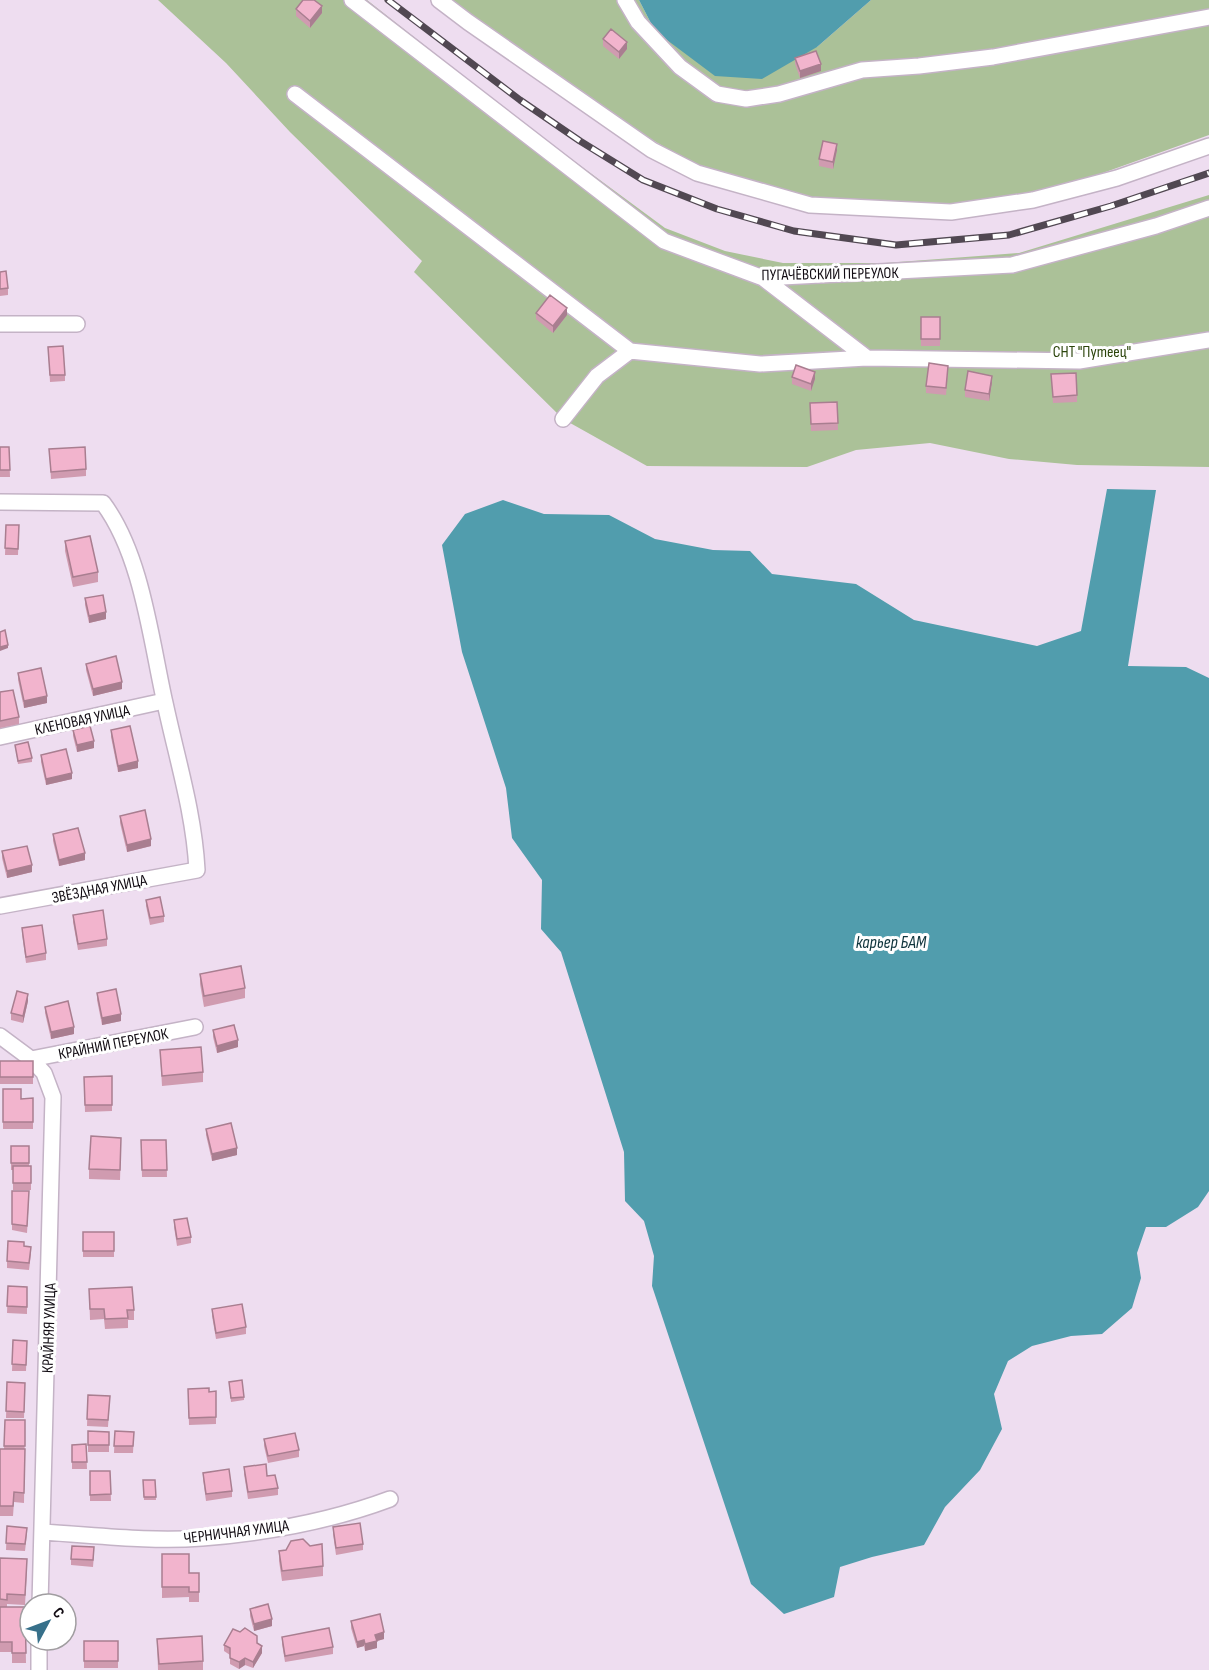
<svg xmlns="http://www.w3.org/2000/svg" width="1209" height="1670" viewBox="0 0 1209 1670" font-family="'Sofia Sans Condensed',sans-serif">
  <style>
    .green { fill: #abc198 }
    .water { fill: #519dad }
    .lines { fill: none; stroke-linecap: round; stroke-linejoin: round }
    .minor-casing { stroke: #c4b3c6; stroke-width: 18 }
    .minor { stroke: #fff; stroke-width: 15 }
    .rail-casing { stroke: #514852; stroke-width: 7 }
    .rail { stroke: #fff; stroke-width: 4.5; stroke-dasharray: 14; stroke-linecap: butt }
    .wall { fill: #d09bb0 }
    .shaded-wall { fill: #a97e90 }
    .building { fill: #f2b4cd; stroke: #a97e90; stroke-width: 1.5 }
    .labels { text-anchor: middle; stroke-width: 6; stroke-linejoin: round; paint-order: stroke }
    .street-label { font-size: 16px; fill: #110b12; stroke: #fff }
    .park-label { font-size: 16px; fill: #2c450c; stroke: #fff }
    .water-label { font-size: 18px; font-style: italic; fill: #10353d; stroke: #fff }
  </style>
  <rect width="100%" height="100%" fill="#eeddf0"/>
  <path class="green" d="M158 0H367L528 127 665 228 725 251 783 263H885L1019 253 1209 195V467L1077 465 1009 459 930 443 856 450 807 467 647 466 563 419 414 272 422 261 290 132 226 63Z
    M450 0H639L655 31 817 47 871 0H1209V135L1058 189 944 207 803 197 698 166 626 125Z"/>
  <path class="water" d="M639 0H871L817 47 762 79 715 76 655 31Z
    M1107 489 1156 490 1128 666 1186 667 1209 678V1191L1198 1207 1166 1227H1146L1137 1253 1141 1278 1132 1308 1102 1334 1071 1336 1032 1346 1008 1361 994 1394 1002 1429 980 1470 945 1507 924 1545 872 1557 840 1567 834 1597 784 1614 751 1584 652 1286 654 1256 644 1221 625 1201 624 1152 561 952 541 929 542 880 512 838 506 788 462 652 442 545 465 514 503 500 544 514 609 515 655 539 713 550 750 551 772 574 856 584 914 620 1037 646 1081 631Z"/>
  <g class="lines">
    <g class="minor-casing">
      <path id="minor" d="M352 0 664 241 763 278 1012 265 1156 226 1209 208
        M439 0 468 22 652 150 697 173 810 205 951 212 1033 200 1117 178 1209 146
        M625 0 638 22 680 67 717 94 746 99 779 94 862 70 919 66 993 57 1209 17
        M295 94 630 351 760 364 867 358 1079 361 1209 340
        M763 278 867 358
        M0 324H77
        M563 419 597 376 630 351
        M0 502 103 503C142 555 151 641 165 703 177 759 194 813 197 870L0 906
        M0 737 164 701
        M0 1036 31 1059 44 1073 53 1097 40 1604
        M31 1059 195 1027
        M42 1532C95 1535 149 1542 202 1538 265 1533 331 1521 390 1499
        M39 1670V1640"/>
    </g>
    <use href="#minor" class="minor"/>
    <g class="rail-casing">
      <path id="rail" d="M388 0 520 100 580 141 643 180 717 209 794 231 896 245 1009 235 1111 206 1209 173"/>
    </g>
    <use href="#rail" class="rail"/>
  </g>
  <path class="wall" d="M296 9 322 13 310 28 296 16Z
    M603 39 627 49 619 59 603 46Z
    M795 58 821 71 800 78 795 64Z
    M837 150 833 169 819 166V159Z
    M0 272 8 288V295L0 296Z
    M536 313 567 315 553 333 536 319Z
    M921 317H940V346H921Z
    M48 347 65 375V381L50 382Z
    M948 372 946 395 926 393V386Z
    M1051 374 1077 395V402L1053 403Z
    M792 377 815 379 811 391 792 384Z
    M992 382 989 401 965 397V390Z
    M837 402 838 430 811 431 810 403Z
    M0 447H9L10 477H0Z
    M49 449 86 469V476L51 479Z
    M6 525H19L18 555H5Z
    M65 541 98 572V582L73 587 65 551Z
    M85 598 106 619 89 623 85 605Z
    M86 664 122 689 93 696 86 670Z
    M18 673 47 703 24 708 18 680Z
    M0 692 19 717V724L0 728Z
    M73 730 94 748 77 752 73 736Z
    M111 730 138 768 118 772 111 737Z
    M15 745 32 758V762L18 764Z
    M41 755 72 779 46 785 41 762Z
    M120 816 151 846 127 852 120 823Z
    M53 834 85 860 59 866 53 841Z
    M2 851 32 872 7 878 2 858Z
    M146 900 164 916V922L150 925 146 906Z
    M73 915 107 939V946L78 950 73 922Z
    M22 928 46 953V960L26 963 22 934Z
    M200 974 245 988V998L204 1007 200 984Z
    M97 993 121 1021 102 1025 97 1000Z
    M28 1001 23 1023 11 1020V1013Z
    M45 1007 74 1034 51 1039 45 1013Z
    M213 1030 238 1047 217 1053 213 1037Z
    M160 1050 203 1072V1082L162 1086Z
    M0 1061H33V1084H0Z
    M112 1076V1111L85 1112 84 1077Z
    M3 1089 21 1099 33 1098V1129H3Z
    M206 1129 237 1155 212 1161 206 1135Z
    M141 1140H166L167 1177H142Z
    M11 1146H29V1166H31V1190H13V1170H11Z
    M121 1148 120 1180 89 1179V1169Z
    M12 1191 29 1198 27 1233 12 1230Z
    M174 1220 191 1237V1243L177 1246 174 1227Z
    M83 1232H114V1257H83Z
    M24 1246 31 1254 29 1270 7 1268V1261Z
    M8 1286 27 1287V1314L7 1313Z
    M89 1289 134 1310V1320H128V1328L105 1329 104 1319 90 1320Z
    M212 1309 246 1327V1334L216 1339 212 1316Z
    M13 1340 27 1341 26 1371H12Z
    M7 1382 25 1383 24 1418H6Z
    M229 1382 244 1397V1400L231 1402Z
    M188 1389 209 1392 216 1391V1424L189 1425Z
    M88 1395 110 1396 108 1427 87 1426Z
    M5 1420H25L24 1503 14 1502 13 1516H0V1449H4Z
    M88 1431 109 1432V1452H88Z
    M115 1431 134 1432 133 1453H114Z
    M264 1439 299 1450V1457L268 1463 264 1446Z
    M86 1444 87 1469H72V1445Z
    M244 1467 267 1476 278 1488V1495L248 1499 244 1474Z
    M90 1471H110L111 1501H90Z
    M203 1473 232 1491V1497L206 1501 203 1479Z
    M143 1480H155L156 1500H144Z
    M7 1526 27 1534 25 1551 6 1550Z
    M333 1527 363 1544V1550L336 1555 333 1534Z
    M279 1551 323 1566V1576L282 1581 279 1561Z
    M94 1554 93 1567 71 1565V1559Z
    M162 1554 189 1573H199V1602H189V1597L162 1598Z
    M0 1558 27 1570 25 1605 7 1604V1607H25L26 1663H12V1652H0Z
    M250 1609 272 1626 254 1631 250 1616Z
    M351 1621 384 1639 377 1641V1648L365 1651 364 1646 357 1648 351 1628Z
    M282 1637 333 1647V1654L285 1662 282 1644Z
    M157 1639 203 1661V1670H158Z
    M84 1641H118V1668H84Z
    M257 1643 262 1653 253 1668 245 1665 239 1669 230 1664V1655L224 1651V1645Z"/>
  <path class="shaded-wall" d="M322 6V13L310 28V21Z
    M627 42V49L619 59V52Z
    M821 64V71L800 78V71Z
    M837 144V150L833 169V162Z
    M567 308V315L553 333V326Z
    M815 372V379L811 391V384Z
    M992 376V382L989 401V394Z
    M106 612V619L89 623V616Z
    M8 645V648L0 651V647Z
    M122 682V689L93 696V689Z
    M47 696V703L24 708V701Z
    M94 741V748L77 752V745Z
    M138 761V768L118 772V766Z
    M72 773V779L46 785V779Z
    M151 839V846L127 852V845Z
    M85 853V860L59 866V860Z
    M32 865V872L7 878V871Z
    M28 994V1001L23 1023V1016Z
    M121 1014V1021L102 1025V1018Z
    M74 1027V1034L51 1039V1032Z
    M238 1040V1047L217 1053V1046Z
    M237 1148V1155L212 1161V1154Z
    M272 1619V1626L254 1631V1624Z
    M384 1632V1639L377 1641V1648L365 1651V1644L375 1635Z
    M364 1640V1646L357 1648V1642Z
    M262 1646V1653L253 1668V1662Z
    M245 1658V1665L239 1669V1662Z"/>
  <path class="building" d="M303 0H314L322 6 310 21 296 9Z
    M611 29 627 42 619 52 603 39Z
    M816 51 821 64 800 71 795 58Z
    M823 141 837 144 833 162 819 159Z
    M6 271 8 288 0 289V272Z
    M550 295 567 308 553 326 536 313Z
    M921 317H940V339H921Z
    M63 346 65 375H50L48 347Z
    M929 363 948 366 946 388 926 386Z
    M796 365 815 372 811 384 792 377Z
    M968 371 992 376 989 394 965 390Z
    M1076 373 1077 395 1053 397 1051 374Z
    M837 402 838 423 811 424 810 403Z
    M0 447H9L10 470H0Z
    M85 447 86 469 51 472 49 449Z
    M6 525H19L18 549 5 548Z
    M90 536 98 572 73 577 65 541Z
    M103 595 106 612 89 616 85 598Z
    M5 630 8 645 0 647V632Z
    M116 656 122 682 93 689 86 664Z
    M41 668 47 696 24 701 18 673Z
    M13 690 19 717 0 721V692Z
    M90 726 94 741 77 745 73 730Z
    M130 726 138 761 118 766 111 730Z
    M28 742 32 758 18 761 15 745Z
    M66 749 72 773 46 779 41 755Z
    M145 810 151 839 127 845 120 816Z
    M78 828 85 853 59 860 53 834Z
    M27 846 32 865 7 871 2 851Z
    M160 897 164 916 150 918 146 900Z
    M103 910 107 939 78 944 73 915Z
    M42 925 46 953 26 957 22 928Z
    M241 966 245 988 204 996 200 974Z
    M116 989 121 1014 102 1018 97 993Z
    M17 991 28 994 23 1016 11 1013Z
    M68 1001 74 1027 51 1032 45 1007Z
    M234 1025 238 1040 217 1046 213 1030Z
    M201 1047 203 1072 162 1076 160 1050Z
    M0 1061H33V1077H0Z
    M112 1076V1105H85L84 1077Z
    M3 1089H21V1099L33 1098V1122H3Z
    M231 1123 237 1148 212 1154 206 1129Z
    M91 1136 121 1138 120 1170 89 1169Z
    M141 1140H166L167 1170H142Z
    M11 1146H29V1163H11Z
    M13 1166H31V1183H13Z
    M12 1191H29L27 1226 12 1224Z
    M187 1218 191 1237 177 1239 174 1220Z
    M83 1232H114V1251H83Z
    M8 1241 24 1242V1246L31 1247 29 1263 7 1261Z
    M8 1286 27 1287V1307L7 1306Z
    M132 1287 134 1310H127L128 1318 105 1319 104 1309H90L89 1289Z
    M242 1304 246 1327 216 1333 212 1309Z
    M13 1340 27 1341 26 1365 12 1364Z
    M242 1380 244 1397 231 1398 229 1382Z
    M7 1382 25 1383 24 1412 6 1411Z
    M209 1388V1392L216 1391V1417L189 1418 188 1389Z
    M88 1395 110 1396 108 1420 87 1419Z
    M5 1420H25V1446H4Z
    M88 1431 109 1432V1445H88Z
    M115 1431 134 1432 133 1446H114Z
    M295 1433 299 1450 268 1456 264 1439Z
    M86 1444 87 1462H72V1445Z
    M0 1449H25L24 1493 14 1492 13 1506H0Z
    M266 1464 267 1476 275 1475 278 1488 248 1492 244 1467Z
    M229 1469 232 1491 206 1494 203 1473Z
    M90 1471H110L111 1494 90 1495Z
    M143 1480H155L156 1497H144Z
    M360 1523 363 1544 336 1548 333 1527Z
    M7 1526 27 1528 25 1544 6 1543Z
    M303 1539 310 1546 322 1544 323 1566 282 1571 279 1551 286 1550 291 1541Z
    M72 1546 94 1547 93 1560 71 1559Z
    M162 1554H189V1573H199V1592H189V1587H162Z
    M0 1558 27 1559 25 1595 7 1594V1600L0 1599Z
    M268 1604 272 1619 254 1624 250 1609Z
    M0 1607H25L26 1653H12V1642H0Z
    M380 1614 384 1632 375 1635 377 1641 365 1644 364 1640 357 1642 351 1621Z
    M245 1628 257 1636V1643L262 1646 253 1662 245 1658 239 1662 230 1658V1648L224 1645 233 1629 240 1632Z
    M329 1628 333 1647 285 1656 282 1637Z
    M202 1636 203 1661 159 1664 157 1639Z
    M84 1641H118V1661H84Z"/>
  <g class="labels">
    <g class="street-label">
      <text transform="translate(830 273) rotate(-1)" y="6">ПУГАЧЁВСКИЙ ПЕРЕУЛОК</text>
      <text transform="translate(82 719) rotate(-12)" y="6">КЛЕНОВАЯ УЛИЦА</text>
      <text transform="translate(99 888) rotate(-11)" y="6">ЗВЁЗДНАЯ УЛИЦА</text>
      <text transform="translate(113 1043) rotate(-11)" y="6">КРАЙНИЙ ПЕРЕУЛОК</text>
      <text transform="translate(48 1328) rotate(-88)" y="6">КРАЙНЯЯ УЛИЦА</text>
      <text transform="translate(236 1531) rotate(-7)" y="6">ЧЕРНИЧНАЯ УЛИЦА</text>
    </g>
    <g class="park-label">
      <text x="1092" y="357">СНТ "Путеец"</text>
    </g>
    <g class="water-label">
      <text x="891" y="948">карьер БАМ</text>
    </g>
  </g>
  <g transform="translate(48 1622) rotate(49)"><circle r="28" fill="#ffffff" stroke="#a09da0" stroke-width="1.5"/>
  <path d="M0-4.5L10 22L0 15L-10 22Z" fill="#37708a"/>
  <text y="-9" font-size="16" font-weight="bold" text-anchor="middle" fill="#110b12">С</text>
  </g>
</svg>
